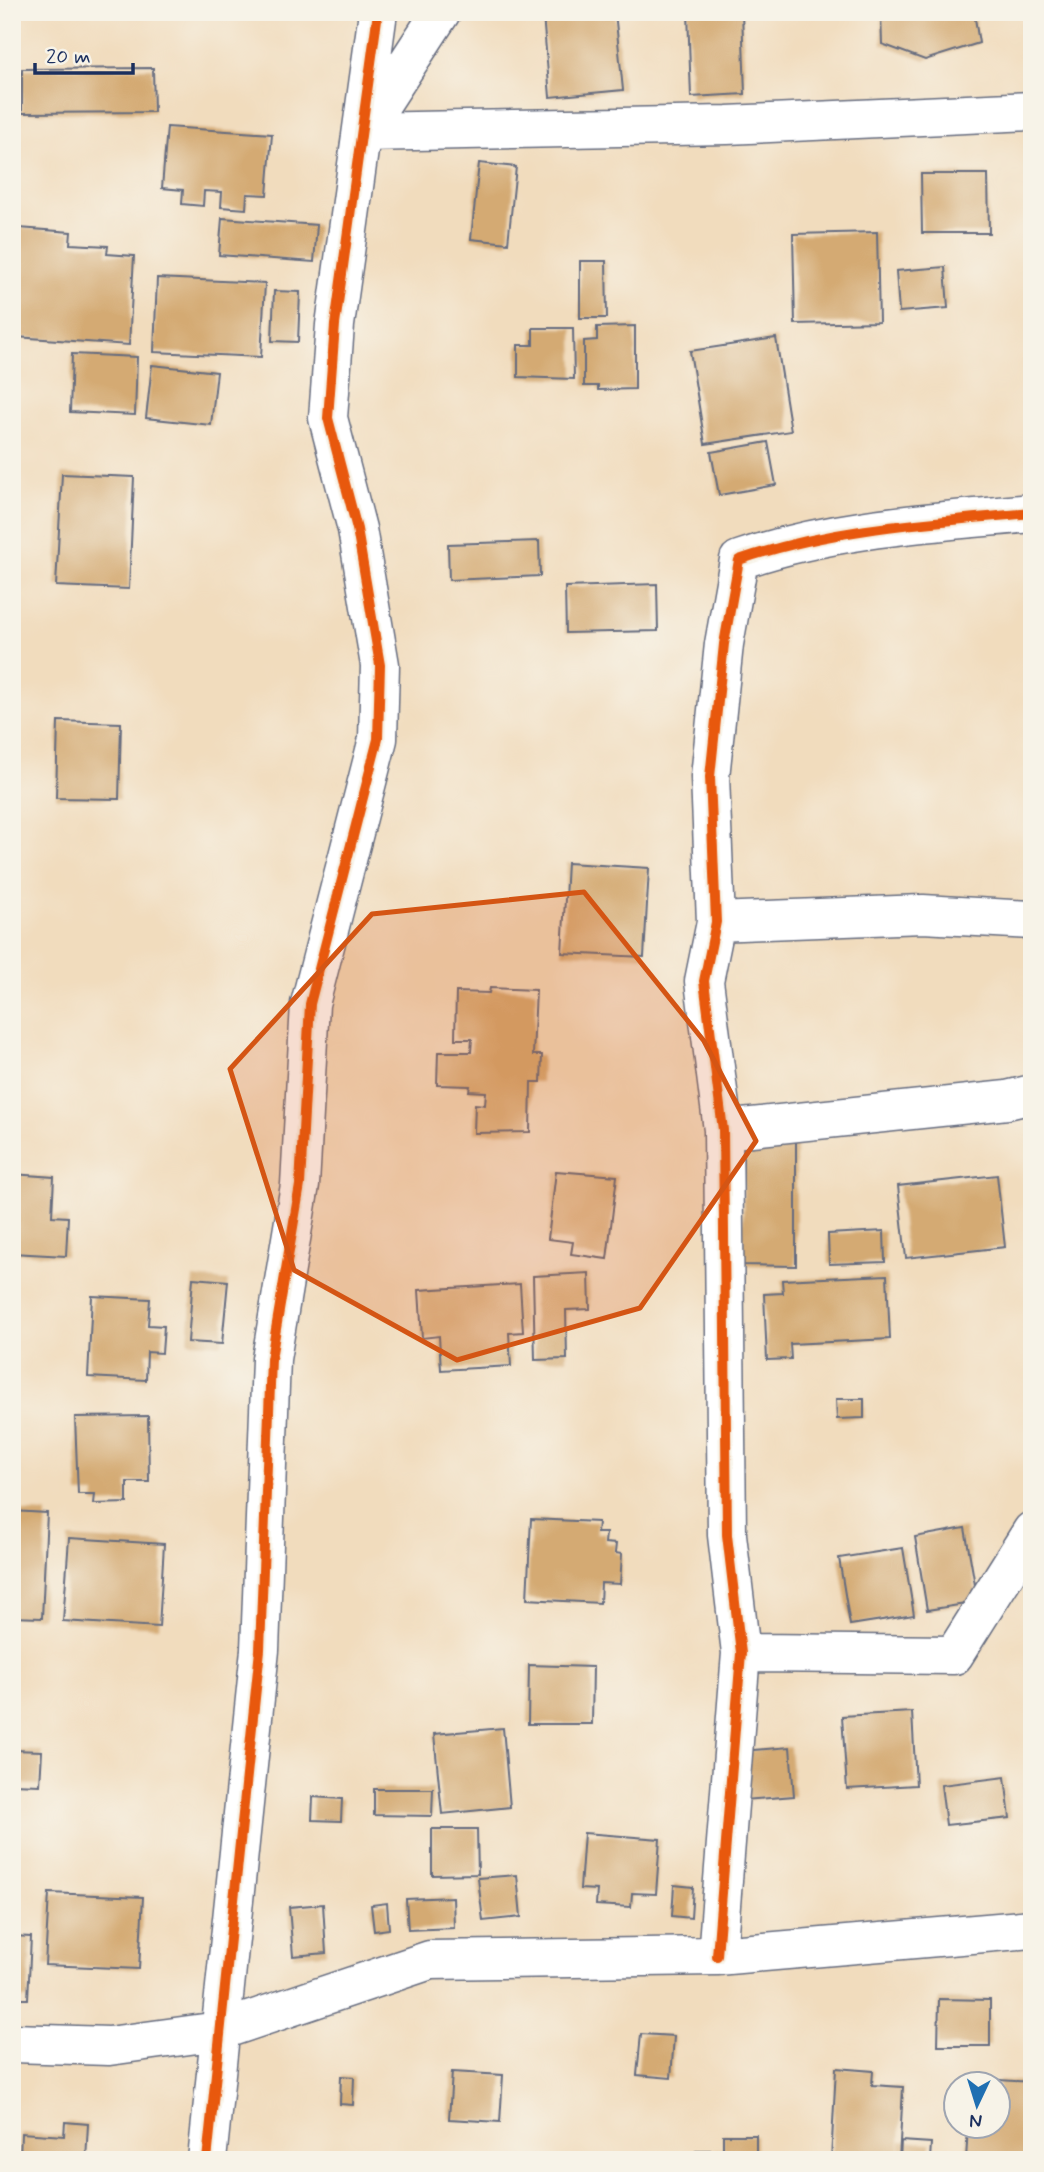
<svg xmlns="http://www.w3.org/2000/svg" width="1044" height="2172" viewBox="0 0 1044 2172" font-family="Mynerve,sans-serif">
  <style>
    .building { fill: #d4aa73 }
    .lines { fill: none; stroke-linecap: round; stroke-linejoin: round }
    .minor-casing { stroke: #666c7f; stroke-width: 41 }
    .minor { stroke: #fff; stroke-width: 38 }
    .cycleway-casing { stroke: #f7f3e8; stroke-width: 15 }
    .cycleway { stroke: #e8590c; stroke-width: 10 }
    .marked { fill: #d45514; fill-opacity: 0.2; stroke: #d45514; stroke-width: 5; stroke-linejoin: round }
  </style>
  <rect width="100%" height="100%" fill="#f7f3e8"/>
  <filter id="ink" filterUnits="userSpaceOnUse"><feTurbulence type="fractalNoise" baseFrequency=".0143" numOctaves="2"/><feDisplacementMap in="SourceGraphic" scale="14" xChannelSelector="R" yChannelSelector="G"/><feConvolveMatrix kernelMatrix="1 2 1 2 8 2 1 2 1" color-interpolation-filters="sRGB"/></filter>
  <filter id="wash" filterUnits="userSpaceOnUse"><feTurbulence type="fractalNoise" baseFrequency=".00686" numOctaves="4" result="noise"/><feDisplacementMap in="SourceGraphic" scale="28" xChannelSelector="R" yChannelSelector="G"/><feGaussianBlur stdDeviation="1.57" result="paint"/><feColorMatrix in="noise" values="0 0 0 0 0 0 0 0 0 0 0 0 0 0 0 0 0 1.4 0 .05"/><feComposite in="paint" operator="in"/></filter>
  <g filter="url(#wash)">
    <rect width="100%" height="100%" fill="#f1dcbd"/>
    <g id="blocks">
      <path class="building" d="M572 12H615L623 90 550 97 543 15Z
        M688 12H742L745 94 691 97Z
        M881 12H974L979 43 925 60 882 44Z
        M153 68 154 112 22 113V69Z
        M167 127 272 134 267 195 247 194 246 209 221 207 222 192 204 191 203 206 182 204 183 190 162 188Z
        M479 163 516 167 508 243 471 239Z
        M921 174H988L989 233H922Z
        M222 218 317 225 314 262 219 255Z
        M19 228 71 232 70 244 108 246 107 254 134 256 129 345 16 337 20 277 15 276Z
        M877 232 879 322 795 324 793 234Z
        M580 261H606L607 318H580Z
        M945 267 948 308 899 312 896 271Z
        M157 278 265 283 261 357 154 352Z
        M274 291 300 292 298 342 272 341Z
        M635 326V389L598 390V386H584V341L597 340V327Z
        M533 328H573L574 379 518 377V345H533Z
        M776 338 791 431 705 444 690 351Z
        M72 354 137 357 135 415 70 412Z
        M152 365 217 372 211 425 146 418Z
        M768 442 776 485 719 495 711 452Z
        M62 474 134 477 129 589 56 586Z
        M539 541 540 576 449 580 448 544Z
        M657 584 658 631 566 633 565 587Z
        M58 721 121 723 119 799 56 798Z
        M567 863 649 868 644 957 562 953Z
        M490 988 536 990 533 1055H542L541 1082H531L530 1132 474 1133 475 1104 485 1105 486 1092 469 1091 470 1086 437 1085 438 1052H471L472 1039H455L456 992 489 993Z
        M743 1138H796V1266L743 1265Z
        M556 1171 617 1176 607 1259 571 1254 573 1242 548 1239Z
        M12 1174 54 1177 52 1216 68 1217 66 1256 12 1253Z
        M997 1175 1005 1247 906 1258 898 1186Z
        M884 1231 885 1262 829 1264 828 1234Z
        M589 1273 590 1309 566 1310 567 1359 535 1360 533 1276Z
        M887 1275 890 1339 790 1344 791 1359 767 1360 764 1294 783 1293 782 1280Z
        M193 1278 228 1281 222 1344 188 1342Z
        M520 1284 523 1332 509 1333 511 1366 441 1370 439 1336 422 1338 419 1290Z
        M92 1296 150 1299 148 1325 164 1326 162 1353 147 1352 146 1380 88 1377Z
        M836 1399H864V1418L837 1419Z
        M148 1416 149 1482H127V1503L94 1504 95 1494H78L75 1417Z
        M12 1511 47 1513 42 1618 12 1617Z
        M531 1519 598 1522 597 1533H606L605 1543 616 1544 615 1553 622 1554 620 1584 601 1583 600 1603 527 1599Z
        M965 1528 978 1602 927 1610 915 1537Z
        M69 1538 164 1544 159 1627 63 1621Z
        M903 1548 914 1615 850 1625 839 1558Z
        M529 1665 593 1667 592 1724H528Z
        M912 1712 916 1785 847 1789 842 1716Z
        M503 1728 510 1807 442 1814 434 1734Z
        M790 1747 794 1796 744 1800 741 1751Z
        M12 1750 42 1751 40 1785 12 1784Z
        M1005 1777 1010 1818 946 1825 941 1785Z
        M374 1789H433L432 1816 374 1815Z
        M313 1797 342 1799 341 1821 312 1820Z
        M432 1829H477L478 1874 432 1875Z
        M584 1833 660 1839 656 1894 632 1893 631 1907 596 1905 597 1890 580 1889Z
        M517 1875 521 1917 483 1921 478 1878Z
        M674 1885 693 1887 691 1918 672 1916Z
        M49 1893 143 1897 139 1969 45 1965Z
        M453 1897 454 1928 408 1930 406 1899Z
        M387 1903 389 1929 374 1931 371 1905Z
        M323 1904 326 1953 293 1956 289 1907Z
        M12 1936 31 1937 28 1999H12Z
        M939 1999 990 2000V2046H938Z
        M641 2034 674 2036 671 2078 637 2075Z
        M836 2068 873 2071 872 2085 903 2087 899 2160H831Z
        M452 2072 503 2075 500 2122 449 2119Z
        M341 2076 354 2077 353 2105 340 2104Z
        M999 2080 1032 2082V2160H966L968 2126H998Z
        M65 2122 88 2124 86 2160H20L21 2133 64 2136Z
        M723 2135H756V2160H696V2150H723Z
        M901 2141 931 2143 930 2160H900Z"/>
    </g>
  </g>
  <g filter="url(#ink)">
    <use href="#blocks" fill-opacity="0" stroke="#666c7f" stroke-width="2"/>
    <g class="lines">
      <g class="minor-casing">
        <path id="minor" d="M368 124 441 12
          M363 132 727 125 1032 111
          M716 922 923 914 1032 920
          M723 1130 1007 1100 1032 1094
          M741 1653 954 1655 1032 1531
          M717 1956 741 1653 727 1535 723 1130 704 981 716 922 710 777 724 644 739 560C833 527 934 522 1032 513
          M12 2043 109 2046 219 2031 430 1960 717 1956 1032 1929
          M207 2160 260 1650 271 1359 300 1185 310 1004 378 739 380 665 357 529 328 418 335 325 378 12"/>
      </g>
      <use href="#minor" class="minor"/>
      <g class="cycleway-casing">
        <path id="cycleway" d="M717 1956 741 1653 727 1535 723 1130 704 981 716 922 710 777 724 644 739 560C833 527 934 522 1032 513
          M207 2160 260 1650 271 1359 300 1185 310 1004 378 739 380 665 357 529 328 418 335 325 378 12"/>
      </g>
      <use href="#cycleway" class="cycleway"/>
    </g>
  </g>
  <path class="marked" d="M584 892 704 1041 756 1141 640 1308 457 1360 294 1270 230 1069 372 914Z"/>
  <rect width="1044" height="2172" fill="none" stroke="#f7f3e8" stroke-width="42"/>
  <g transform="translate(977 2105) rotate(184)"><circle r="33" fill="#f7f3e8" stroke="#9fa5b1" stroke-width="2"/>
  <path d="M0-5L12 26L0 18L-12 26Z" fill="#1f6fb2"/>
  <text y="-10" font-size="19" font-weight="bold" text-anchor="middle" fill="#1b2f5e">N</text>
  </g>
  <path d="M35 63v10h98v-10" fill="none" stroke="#1b2f5e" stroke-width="3.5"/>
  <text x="46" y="63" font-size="21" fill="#1b2f5e" stroke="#f7f3e8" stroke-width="5" paint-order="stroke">20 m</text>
</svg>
